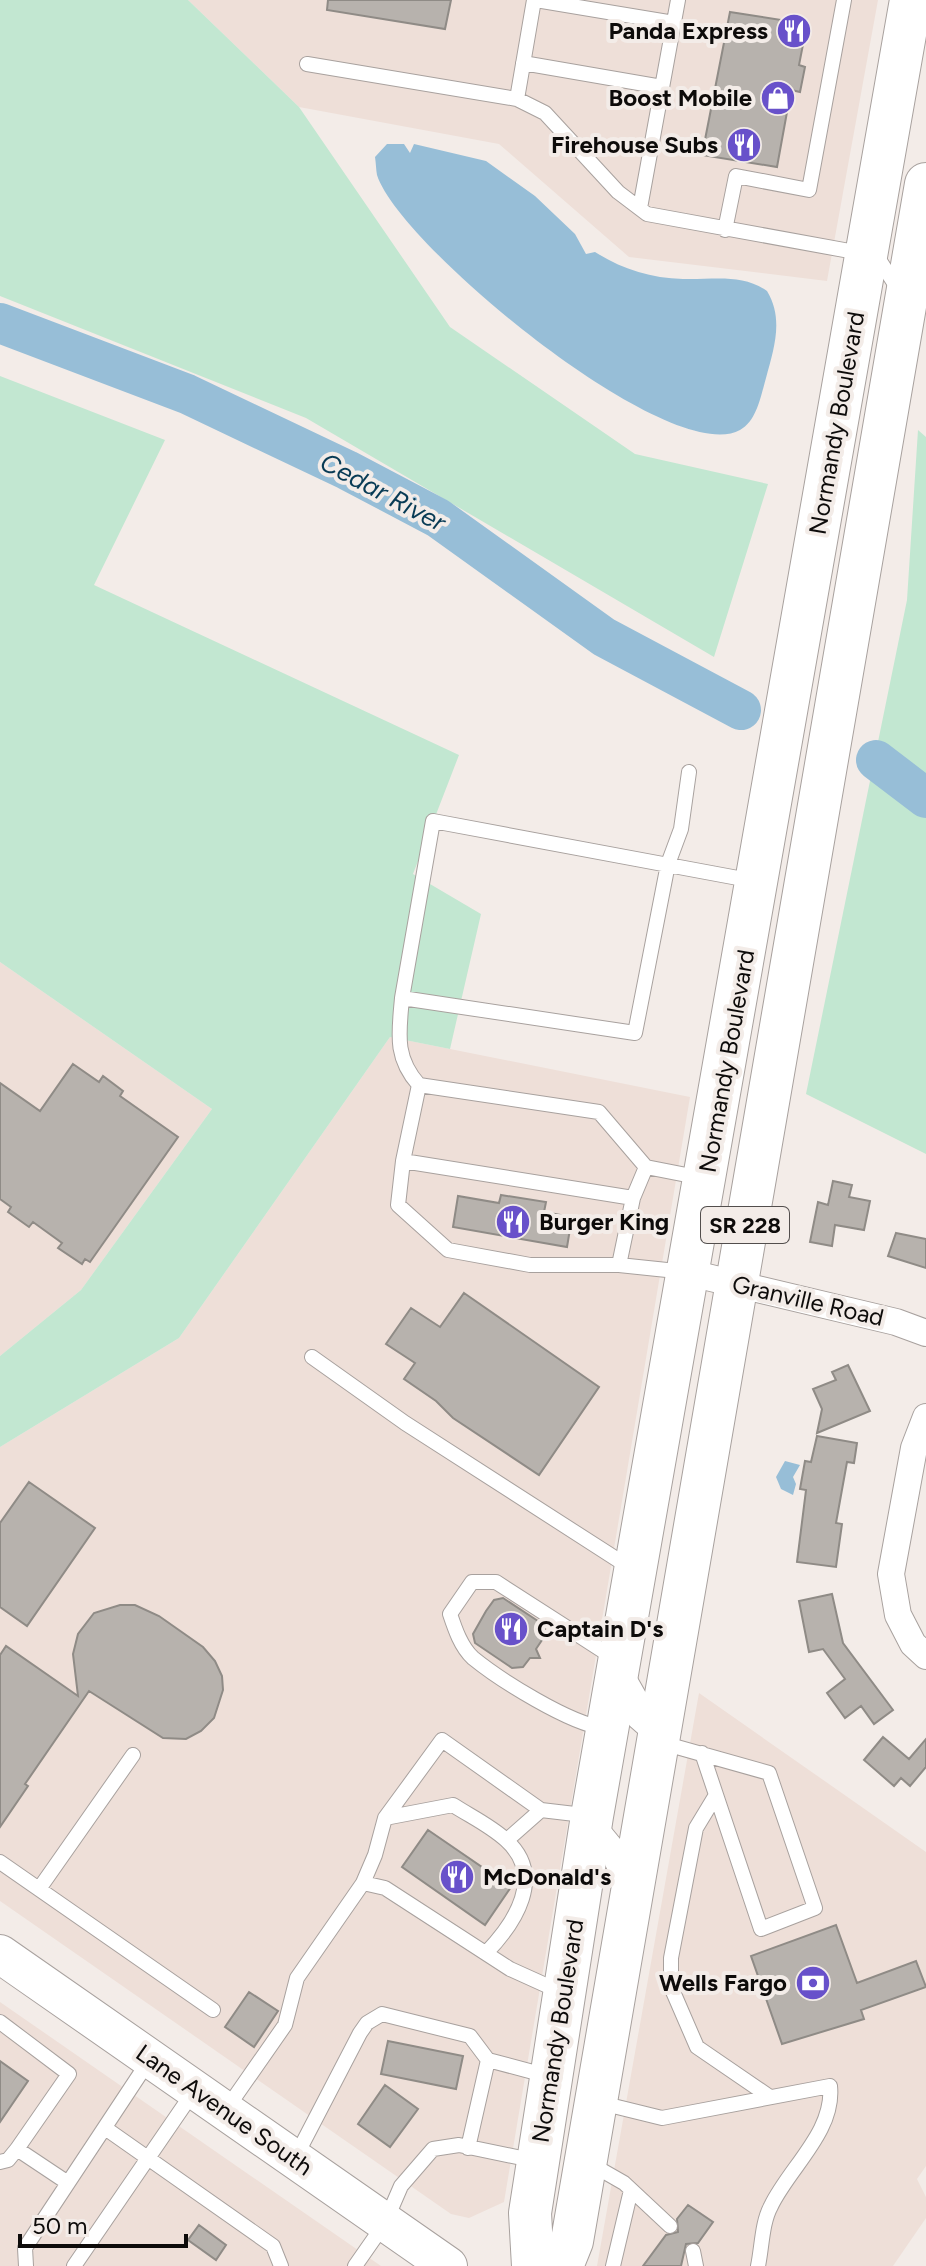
<svg xmlns="http://www.w3.org/2000/svg" width="926" height="2266" viewBox="0 0 926 2266" font-family="Figtree,sans-serif">
  <style>
    .built { fill: #eedfd8 }
    .green { fill: #c2e7d1 }
    .water { fill: #97bed7 }
    .lines { fill: none; stroke-linecap: round; stroke-linejoin: round }
    .river { stroke: #97bed7; stroke-width: 40 }
    .building { fill: #b7b2ad; stroke: #8f8b86; stroke-width: 2 }
    .lane-casing { stroke: #a8a19e; stroke-width: 16 }
    .street-casing { stroke: #a8a19e; stroke-width: 28 }
    .secondary-casing { stroke: #a8a19e; stroke-width: 40 }
    .primary-casing { stroke: #a8a19e; stroke-width: 44 }
    .lane { stroke: #fff; stroke-width: 14 }
    .street { stroke: #fff; stroke-width: 26 }
    .secondary { stroke: #fff; stroke-width: 38 }
    .primary { stroke: #fff; stroke-width: 42 }
    .labels { text-anchor: middle; stroke-width: 8; stroke-linejoin: round; paint-order: stroke }
    .shield { fill: #f3ece8; stroke: #524e4d; stroke-width: 2 }
    .shield-label { font-size: 22px; font-weight: bold; fill: #0d0b0a }
    .poi-label { font-size: 24px; font-weight: bold; fill: #0d0b0a; stroke: #f3ece8; text-anchor: end }
    .street-label { font-size: 24px; fill: #0d0b0a; stroke: #f3ece8 }
    .water-label { font-size: 26px; font-style: italic; fill: #083b55; stroke: #f3ece8 }
  </style>
  <rect width="100%" height="100%" fill="#f3ece8"/>
  <path class="built" d="M188 0H878L827 281 629 257 499 144 299 107Z
    M0 962 212 1109 81 1290 0 1356Z
    M390 1037 690 1097 504 2202 469 2218 451 2214 0 1901V1447L179 1338Z
    M699 1693 926 1852V2166L917 2179 926 2197V2218L893 2266H597Z
    M0 2002 381 2266H0Z"/>
  <path class="green" d="M0 0H188L299 107 450 327 635 454 768 484 714 657 306 418 0 296Z
    M0 376 165 440 94 585 459 755 413 874 481 914 450 1049 390 1037 179 1338 0 1447V1356L81 1290 212 1109 0 962Z
    M918 430 926 437V1154L806 1094 907 600Z"/>
  <path class="water" d="M387 144H404L410 153 414 144 486 161 535 196 575 234 586 254 595 252C622 269 650 278 683 279 712 280 742 273 767 291 784 319 774 348 766 378 761 395 757 421 740 430 670 469 399 245 377 175 376 170 376 163 375 157Z
    M785 1461 800 1465 793 1477 796 1484 793 1495 781 1489 776 1477Z"/>
  <g class="lines">
    <path class="river" d="M0 323 187 394 347 470 438 518 604 637 741 710
      M876 760 926 798"/>
  </g>
  <path class="building" d="M328 0H451L445 29 327 10Z
    M730 12 807 24 799 65 805 67 800 92 791 90 777 167 702 155Z
    M73 1064 99 1082 103 1076 123 1091 120 1096 178 1137 90 1262 85 1259 82 1264 58 1248 62 1243 33 1222 29 1227 8 1212 11 1207 0 1199V1083L40 1111Z
    M833 1181 852 1185 849 1197 870 1201 864 1230 835 1225 832 1246 810 1242 818 1202 828 1205Z
    M501 1195 546 1202 544 1212 572 1217 567 1247 453 1227 458 1196 499 1203Z
    M896 1233 926 1239V1268L888 1256Z
    M464 1293 599 1387 539 1475 453 1418 436 1401 404 1379 415 1363 386 1344 411 1308 440 1327Z
    M848 1365 870 1411 817 1433 822 1409 813 1389 836 1380 832 1372Z
    M817 1436 857 1443 854 1463 847 1462 836 1523 842 1524 836 1567 797 1562 806 1490 800 1489 805 1461 811 1462Z
    M29 1482 95 1528 27 1626 0 1607V1523Z
    M832 1594 843 1643 893 1710 874 1724 861 1706 845 1718 827 1693 845 1679 823 1649 809 1652 799 1601Z
    M503 1598 544 1625 546 1634 536 1649 540 1658H530L523 1667 512 1668 475 1643 473 1634 486 1611 494 1600Z
    M120 1605H135L159 1616 203 1647 215 1661 222 1676 223 1690 214 1718 201 1731 186 1739 163 1738 89 1691 25 1784 28 1786 0 1827V1655L6 1646 78 1696 73 1654 78 1634 94 1613Z
    M883 1737 909 1759 926 1739V1767L910 1786 901 1778 894 1786 864 1760Z
    M428 1830 511 1887 485 1925 402 1867Z
    M836 1925 857 1983 916 1961 926 1987 861 2010 864 2019 782 2044 751 1956Z
    M249 1992 278 2011 254 2047 225 2027Z
    M388 2041 463 2056 456 2089 381 2074Z
    M0 2061 28 2081 0 2122Z
    M385 2085 418 2109 390 2147 358 2124Z
    M688 2205 713 2222 698 2243 686 2244 681 2266H643L666 2235 678 2232 677 2219Z
    M199 2225 226 2245 216 2260 188 2240Z"/>
  <g class="lines">
    <g class="lane-casing">
      <path id="lane" d="M534 0 517 99 545 113 618 192 647 214 866 254 880 261 898 289
        M536 0 674 23
        M523 63 662 87
        M307 64 517 99
        M640 208 678 0
        M725 230 736 176 809 190 844 0
        M402 998 433 821 754 881
        M419 1085C394 1057 399 1033 402 998L635 1033 668 864 681 829 689 772
        M403 1161 398 1205 448 1250 530 1265H619
        M646 1167 633 1198 403 1161 419 1085 599 1112 646 1167 702 1178
        M633 1198 619 1265 686 1272
        M312 1357 405 1423 632 1569
        M627 1674 640 1697 635 1721 659 1742 769 1773 815 1908 761 1929 702 1753
        M604 1728C570 1724 500 1680 473 1658 461 1647 455 1629 450 1614L472 1582H496L614 1658
        M716 1795 696 1828 671 1958V1987L697 2047 770 2097
        M385 1818 453 1805C470 1816 491 1826 506 1840 546 1876 515 1923 486 1953
        M507 1840 541 1810
        M0 1862 213 2010
        M363 1883 385 1888 510 1969 561 1992
        M39 1889 133 1755
        M0 2022 69 2074 17 2149 8 2160 0 2162
        M601 2103 662 2118 830 2086C835 2131 789 2168 771 2206 762 2222 762 2247 758 2266
        M225 2111 285 2025 297 1978 363 1883 375 1855 385 1818 442 1740 541 1810 592 1816 615 1844 612 1863 623 1886
        M105 2128 273 2246 281 2266
        M468 2148 488 2060
        M17 2149 68 2183
        M294 2160 360 2033 367 2023 382 2014 470 2036 488 2060 548 2076
        M589 2163 624 2183 670 2226
        M693 2251 696 2266
        M26 2266 25 2248 150 2059
        M74 2266 194 2091
        M355 2266 385 2223 401 2186 433 2149 459 2145 536 2161
        M613 2266 631 2190"/>
    </g>
    <g class="street-casing">
      <path id="street" d="M690 1273 896 1322 926 1333
        M926 1417 914 1448 891 1574 898 1615 913 1644 926 1656"/>
    </g>
    <g class="secondary-casing">
      <path id="secondary" d="M0 1954 448 2266"/>
    </g>
    <g class="primary-casing">
      <path id="primary" d="M533 2266 530 2213 592 1816 911 0
        M562 2266 572 2241C694 1556 804 869 926 184"/>
    </g>
    <use href="#lane" class="lane"/>
    <use href="#street" class="street"/>
    <use href="#secondary" class="secondary"/>
    <use href="#primary" class="primary"/>
  </g>
  <defs>
    <g id="restaurant-disc" transform="scale(1.8)"><circle r="9.5" fill="#6851ca" stroke="#f3ece8"/><path d="M-5-6h1v4h1v-4h1v4h1v-4h1v5L-1.5 .5V6h-2V.5L-5-1ZM5-6V6H3V1.5H1.5Q1.5-4 5-6Z" fill="#fff"/></g>
    <g id="shop-disc" transform="scale(1.8)"><circle r="9.5" fill="#6851ca" stroke="#f3ece8"/><path d="M-5-2.5h2.3a2.7 3.5 0 0 1 5.4 0H5L5.5 6h-11ZM-1.5-2.5h3a1.5 2.3 0 0 0-3 0Z" fill="#fff"/></g>
    <g id="bank-disc" transform="scale(1.8)"><circle r="9.5" fill="#6851ca" stroke="#f3ece8"/><path d="M-6-4H6V4H-6ZM0-2.3a2.3 2.3 0 1 0 0 4.6a2.3 2.3 0 1 0 0-4.6Z" fill="#fff"/></g>
  </defs>
  <g fill-rule="evenodd">
    <use href="#restaurant-disc" x="794" y="31"/>
    <use href="#shop-disc" x="778" y="98"/>
    <use href="#restaurant-disc" x="744" y="145"/>
    <use href="#restaurant-disc" x="513" y="1222"/>
    <use href="#restaurant-disc" x="511" y="1629"/>
    <use href="#restaurant-disc" x="457" y="1877"/>
    <use href="#bank-disc" x="813" y="1983"/>
  </g>
  <g class="labels">
    <rect class="shield" x="701" y="1207" width="88" height="36" rx="6"/>
    <g class="shield-label">
      <text x="745" y="1233">SR 228</text>
    </g>
    <g class="poi-label">
      <text x="768" y="39">Panda Express</text>
      <text x="752" y="106">Boost Mobile</text>
      <text x="718" y="153">Firehouse Subs</text>
      <text x="539" y="1230" text-anchor="start">Burger King</text>
      <text x="537" y="1637" text-anchor="start">Captain D's</text>
      <text x="483" y="1885" text-anchor="start">McDonald's</text>
      <text x="787" y="1991">Wells Fargo</text>
    </g>
    <g class="street-label">
      <text transform="translate(837 423) rotate(-80)" y="8">Normandy Boulevard</text>
      <text transform="translate(727 1061) rotate(-80)" y="8">Normandy Boulevard</text>
      <text transform="translate(808 1301) rotate(13)" y="8">Granville Road</text>
      <text transform="translate(558 2031) rotate(-81)" y="8">Normandy Boulevard</text>
      <text transform="translate(224 2110) rotate(35)" y="8">Lane Avenue South</text>
    </g>
    <g class="water-label">
      <text transform="translate(383 492) rotate(28)" y="9">Cedar River</text>
    </g>
  </g>
  <path d="M20 2234v12h166v-12" fill="none" stroke="#0d0b0a" stroke-width="4"/>
  <text x="32" y="2234" font-size="24" fill="#0d0b0a" stroke="#f3ece8" stroke-width="6" paint-order="stroke">50 m</text>
</svg>
